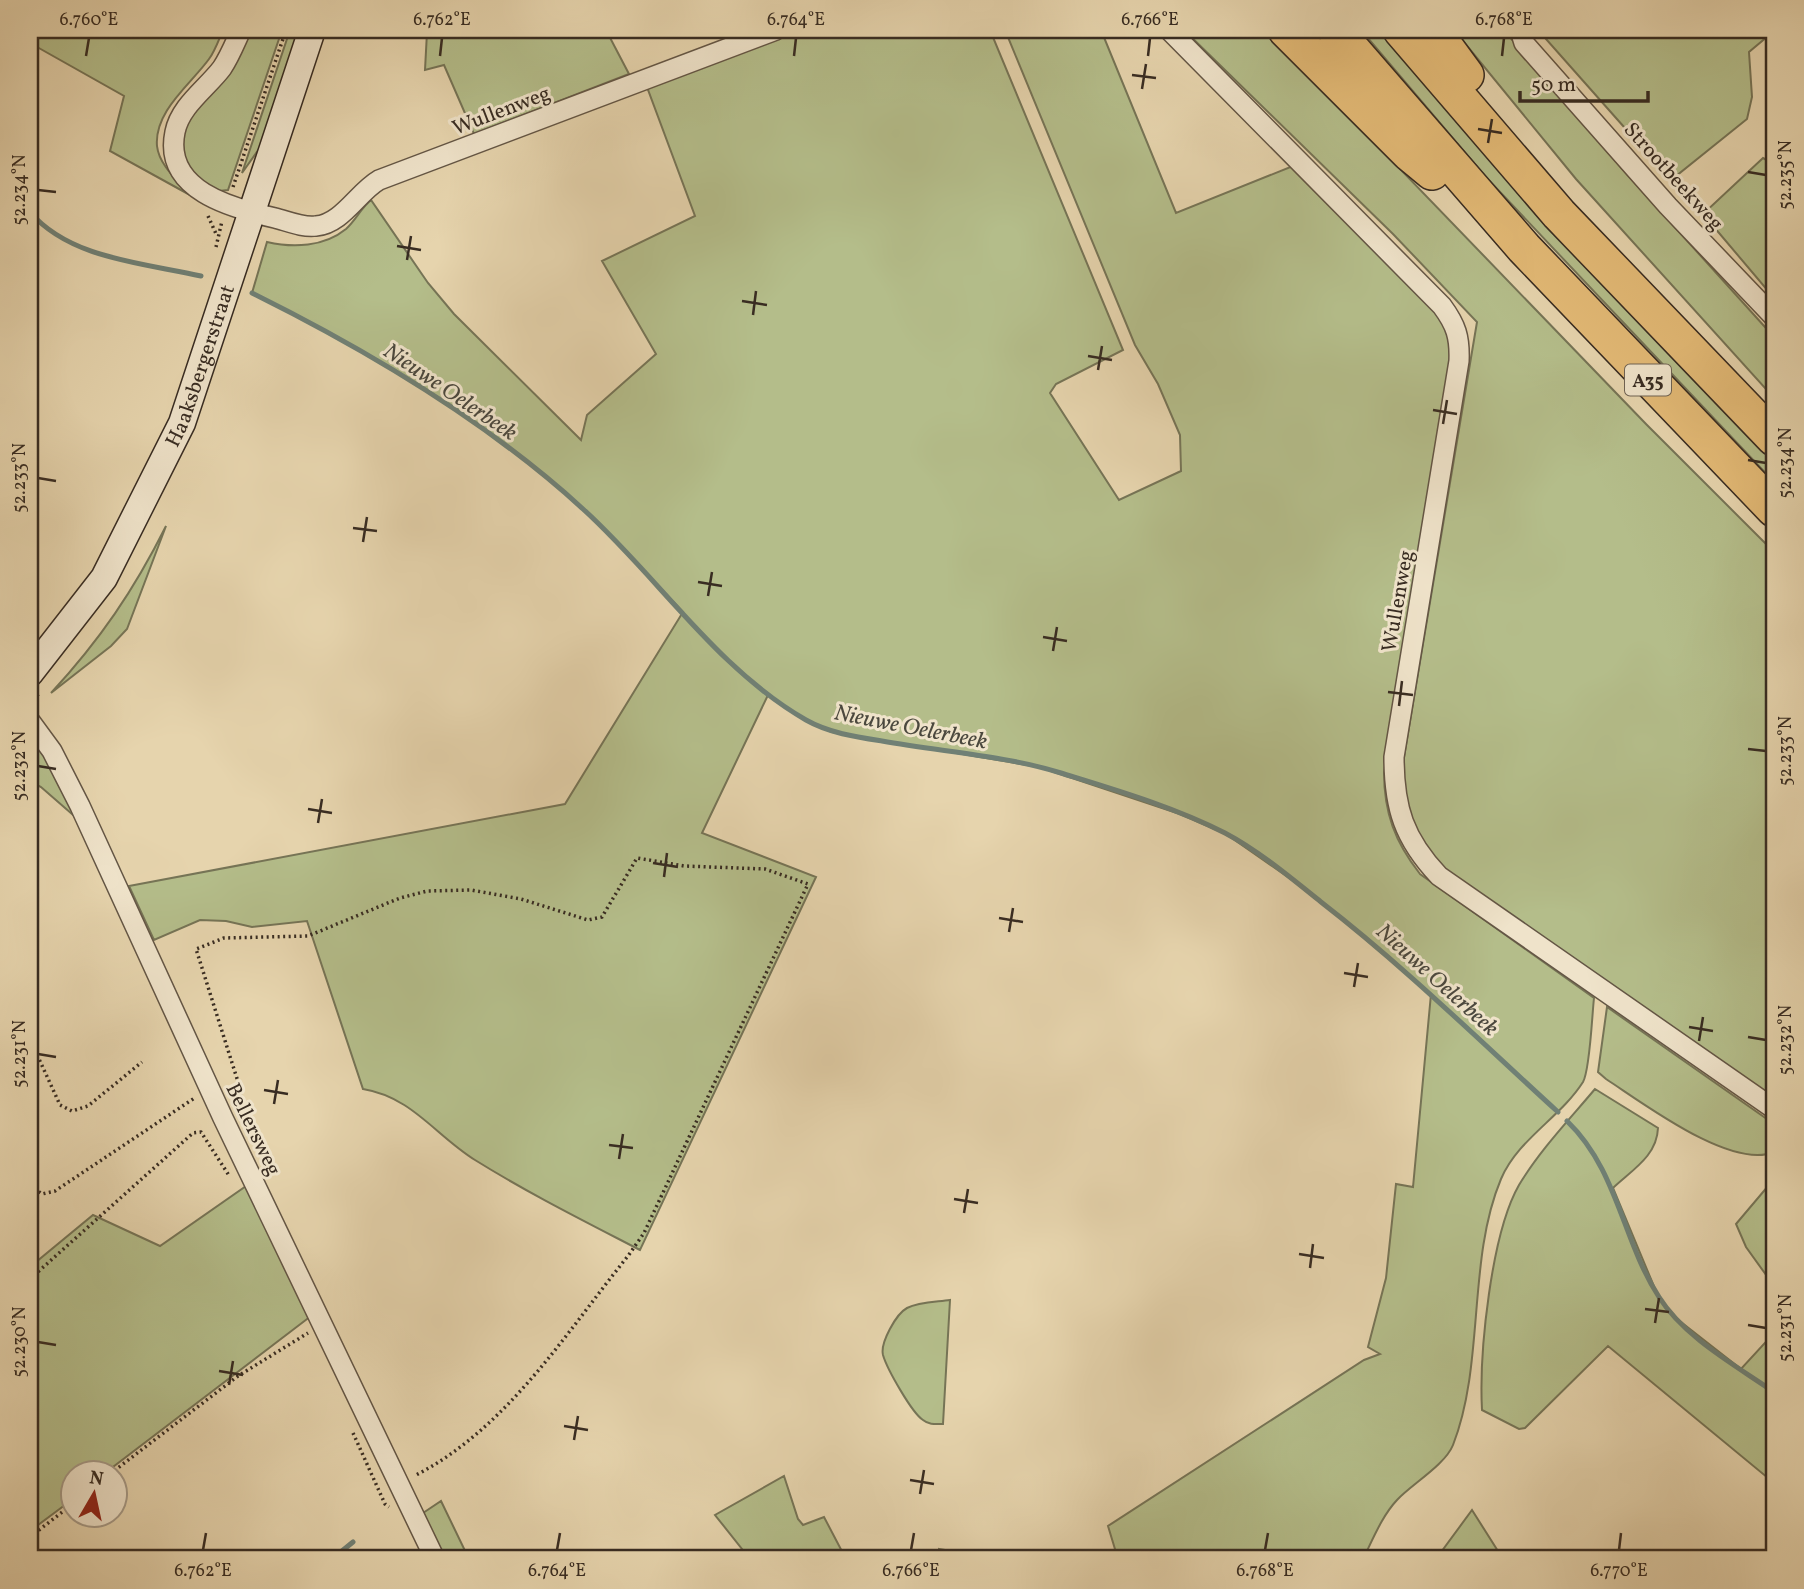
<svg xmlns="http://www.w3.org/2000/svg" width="1804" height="1589" viewBox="0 0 1804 1589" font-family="Vollkorn,serif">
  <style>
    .green { fill: #b4bd8a; stroke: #767456; stroke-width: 2 }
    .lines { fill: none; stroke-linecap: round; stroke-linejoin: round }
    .stream { stroke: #708075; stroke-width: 5 }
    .street-casing { stroke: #645645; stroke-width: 22 }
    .secondary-casing { stroke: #382c22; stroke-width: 29 }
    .highway-casing { stroke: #382c22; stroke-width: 38 }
    .path { stroke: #382c22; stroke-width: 3.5; stroke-dasharray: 2 3.5; stroke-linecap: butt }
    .street { stroke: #efe3ca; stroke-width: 19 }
    .secondary { stroke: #efe3ca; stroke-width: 26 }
    .highway { stroke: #e3ba76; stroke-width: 35 }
    .ticks { fill: none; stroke: #382c22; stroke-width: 2.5 }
    .labels { text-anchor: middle; stroke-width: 6; stroke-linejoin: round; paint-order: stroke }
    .shield { fill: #efe3ca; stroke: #6f6354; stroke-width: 2 }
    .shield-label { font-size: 19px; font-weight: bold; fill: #382c22 }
    .street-label { font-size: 21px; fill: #382c22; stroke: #efe3ca }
    .water-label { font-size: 23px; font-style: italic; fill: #4b483e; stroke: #efe3ca }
    .neatline { fill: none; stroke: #382c22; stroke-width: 2.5 }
    .ticks-label { font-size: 18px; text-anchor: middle; fill: #382c22 }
  </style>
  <rect width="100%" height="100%" fill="#e6d4ad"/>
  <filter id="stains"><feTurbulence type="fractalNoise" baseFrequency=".00286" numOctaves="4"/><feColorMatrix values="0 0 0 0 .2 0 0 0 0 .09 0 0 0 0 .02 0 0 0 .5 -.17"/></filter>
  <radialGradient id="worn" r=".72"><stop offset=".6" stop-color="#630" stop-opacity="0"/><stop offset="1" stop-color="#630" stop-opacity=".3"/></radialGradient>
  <path class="green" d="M30 30H223C219 39 215 51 209 59 191 84 154 111 157 146 159 165 178 181 190 195L110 151 124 96 30 43Z
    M246 30H282L228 190 219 191 187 176 178 135Z
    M290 30H300L264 142 242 173Z
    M415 30H606L629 74 474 134 444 65 425 70 427 32Z
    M798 30H990L1123 350 1056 384 1050 393 1119 500 1181 471 1180 435 1158 384 1135 345 1005 30H1101L1176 213 1298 164 1429 302 1448 331 1452 370 1384 772C1384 813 1395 842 1420 874L1594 998C1592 1015 1590 1070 1583 1082 1560 1118 1518 1139 1501 1179 1467 1260 1485 1363 1453 1445 1445 1465 1412 1484 1397 1500 1382 1516 1373 1539 1363 1559H1118L1108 1526 1364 1360 1380 1354 1368 1347 1386 1278 1396 1184 1413 1187 1431 994 1308 891 1226 834 1180 814 1039 767 832 732 810 723 768 695 702 833 816 877 640 1250C584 1221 528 1193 475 1160 435 1135 412 1097 363 1089L307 921 252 927 226 921 200 920 154 940 129 886 565 804 683 612C640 567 599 520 551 480 463 407 354 343 252 293L267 242C293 248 324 247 346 229 356 220 361 208 371 200L428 283 454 314 581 440 587 415 656 354 602 261 695 216 647 87Z
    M1184 30H1266L1646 424 1774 552V1103L1432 860 1406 813 1402 769 1477 322 1393 234Z
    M1361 30H1392L1774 452V482L1484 175Z
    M1454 30H1507L1508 35 1625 172 1774 337V398L1576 179Z
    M1538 30H1774V31L1749 52 1752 97 1747 119 1671 180Z
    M1763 158 1774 164V298L1703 214Z
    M166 526 127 629 111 646 51 693C100 640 134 590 166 526Z
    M30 731 80 821 41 787 30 781Z
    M1607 1007 1774 1124V1152C1731 1170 1643 1103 1606 1079L1598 1072Z
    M1595 1089 1658 1128C1657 1156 1632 1170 1613 1188L1658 1296 1672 1315 1741 1369 1774 1333V1483L1608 1346 1525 1428 1519 1429 1482 1410C1479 1353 1491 1234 1519 1185 1540 1150 1569 1120 1595 1089Z
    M1774 1179V1286L1746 1247 1736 1224Z
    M249 1184 311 1316 105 1473 74 1474 73 1499 30 1531V1267L93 1215 160 1246Z
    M950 1300 943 1424C936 1424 929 1425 923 1420 912 1413 887 1369 883 1355 880 1343 896 1314 907 1308 919 1302 937 1302 950 1300Z
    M784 1476 798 1519 803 1525 824 1517 846 1559H750L715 1515Z
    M441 1501 469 1559H445L423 1513Z
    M1472 1510 1503 1559H1436Z
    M939 1549 1001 1559H938Z"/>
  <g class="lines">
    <path class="stream" d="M30 212C70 259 144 263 201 276
      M252 293C369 351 487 421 583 509 658 577 717 669 806 720 829 733 856 737 882 741 942 752 1003 755 1061 773 1116 790 1174 807 1225 833 1259 851 1291 878 1321 902 1405 967 1480 1041 1558 1112
      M1567 1121C1618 1170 1622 1240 1659 1297 1684 1337 1735 1365 1774 1392
      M332 1559 353 1542"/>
    <g class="street-casing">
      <path id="street" d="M241 30C235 43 230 56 222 68 207 88 180 106 175 132 163 190 231 208 275 218 287 221 303 228 316 226 342 224 358 192 379 180L776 30
        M1169 30 1442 306C1456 325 1460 337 1459 361L1394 757C1394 808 1404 839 1439 876L1774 1109
        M1520 30 1524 43 1668 206 1774 317
        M30 721 52 751 80 806 223 1118 435 1559"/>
    </g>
    <g class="secondary-casing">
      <g id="secondary">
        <path id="s1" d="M30 673 104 578 182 423 312 30"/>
      </g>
    </g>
    <g class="highway-casing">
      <path id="highway" d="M1286 30 1409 153 1432 172
        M1335 30 1524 248 1774 509
        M1401 30 1559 214 1774 438
        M1433 30 1466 75"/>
    </g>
    <path class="path" d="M233 187 286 30
      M208 216 217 236
      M216 247 222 221
      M30 704 40 692
      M30 1055 39 1059 60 1105 72 1111 88 1106 142 1062
      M237 1110 241 1105 240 1088 196 949 224 938 308 936 400 898 427 891 471 890 521 899 588 920 602 917 637 858 684 866 765 869 808 884 644 1233 628 1256C565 1334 506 1430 414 1476
      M30 1185 42 1194 55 1191 196 1097
      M30 1279 193 1133 201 1132 230 1177
      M353 1433 385 1504 389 1507
      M110 1474 238 1376 308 1333
      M30 1537 74 1503"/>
    <use href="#street" class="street"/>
    <use href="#secondary" class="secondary"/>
    <use href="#highway" class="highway"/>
  </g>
  <path class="ticks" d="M86 56 89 38M440 56 442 38M794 56 796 38M1148 56 1150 38M1502 56 1504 38M1132 75 1156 78M1142 89 1146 64M1478 129 1502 133M1488 143 1492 119M1748 172 1766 175M38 190 56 192M397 246 421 250M407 260 411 236M742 301 767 305M753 315 756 291M1088 356 1112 360M1098 370 1102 346M1433 410 1457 414M1443 424 1447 400M1748 460 1766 463M38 478 56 481M353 528 377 531M363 542 367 517M698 582 722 586M708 596 712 572M1043 637 1067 641M1053 651 1057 627M1388 692 1413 695M1399 706 1402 681M1748 749 1766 751M38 766 56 769M308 809 332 813M318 823 322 799M653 863 678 867M664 877 667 853M999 918 1023 922M1009 932 1013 908M1344 973 1368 977M1354 987 1358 963M1689 1027 1713 1031M1748 1037 1766 1040M1699 1041 1703 1017M38 1054 56 1057M264 1090 288 1094M274 1104 278 1080M609 1145 633 1148M619 1159 623 1134M954 1199 978 1203M964 1213 968 1189M1299 1254 1324 1258M1310 1268 1313 1244M1645 1309 1669 1312M1655 1323 1659 1298M1748 1325 1766 1328M38 1342 56 1345M219 1371 243 1375M229 1385 233 1361M564 1426 588 1430M574 1440 578 1416M910 1480 934 1484M920 1494 924 1470M203 1550 206 1533M557 1550 560 1533M911 1550 914 1533M1265 1550 1268 1533M1619 1550 1621 1533"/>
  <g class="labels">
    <rect class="shield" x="1625" y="364.5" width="46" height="31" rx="5"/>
    <g class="shield-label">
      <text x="1648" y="387">A35</text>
    </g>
    <g class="street-label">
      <text transform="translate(501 110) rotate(-21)" y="7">Wullenweg</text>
      <text transform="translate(1674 176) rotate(48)" y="7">Strootbeekweg</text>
      <text dy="7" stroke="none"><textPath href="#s1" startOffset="354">Haaksbergerstraat</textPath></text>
      <text transform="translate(1397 601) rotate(-80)" y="7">Wullenweg</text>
      <text transform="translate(254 1129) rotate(64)" y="7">Bellersweg</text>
    </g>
    <g class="water-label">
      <text transform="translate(451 391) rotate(34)" y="8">Nieuwe Oelerbeek</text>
      <text transform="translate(911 726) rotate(11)" y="8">Nieuwe Oelerbeek</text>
      <text transform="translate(1438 979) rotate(42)" y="8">Nieuwe Oelerbeek</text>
    </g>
  </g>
  <rect width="1804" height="1589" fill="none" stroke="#e6d4ad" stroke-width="77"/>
  <g transform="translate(94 1494) rotate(9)"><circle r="33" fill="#efe3ca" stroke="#a69a87" stroke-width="2"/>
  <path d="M0-5L12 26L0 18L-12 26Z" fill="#8f2418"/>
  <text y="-10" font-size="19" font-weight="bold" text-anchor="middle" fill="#382c22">N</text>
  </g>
  <path d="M1520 91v10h128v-10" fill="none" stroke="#382c22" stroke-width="3.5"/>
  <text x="1531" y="91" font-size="21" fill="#382c22" stroke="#efe3ca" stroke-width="5" paint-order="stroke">50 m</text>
  <rect x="38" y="38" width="1728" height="1512" class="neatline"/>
  <g class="ticks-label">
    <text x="89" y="25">6.760°E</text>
    <text x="442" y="25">6.762°E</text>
    <text x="796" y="25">6.764°E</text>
    <text x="1150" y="25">6.766°E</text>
    <text x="1504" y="25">6.768°E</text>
    <text transform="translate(1785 175) rotate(-90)" y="6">52.235°N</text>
    <text transform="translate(19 190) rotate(-90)" y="6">52.234°N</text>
    <text transform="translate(1785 463) rotate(-90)" y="6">52.234°N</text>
    <text transform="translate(19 478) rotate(-90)" y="6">52.233°N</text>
    <text transform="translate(1785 751) rotate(-90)" y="6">52.233°N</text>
    <text transform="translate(19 766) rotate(-90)" y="6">52.232°N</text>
    <text transform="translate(1785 1040) rotate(-90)" y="6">52.232°N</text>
    <text transform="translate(19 1054) rotate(-90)" y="6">52.231°N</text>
    <text transform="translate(1785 1328) rotate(-90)" y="6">52.231°N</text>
    <text transform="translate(19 1342) rotate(-90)" y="6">52.230°N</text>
    <text x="203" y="1576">6.762°E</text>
    <text x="557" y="1576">6.764°E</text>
    <text x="911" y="1576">6.766°E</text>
    <text x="1265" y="1576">6.768°E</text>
    <text x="1619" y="1576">6.770°E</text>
  </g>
  <rect width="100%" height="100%" filter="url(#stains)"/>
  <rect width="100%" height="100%" fill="url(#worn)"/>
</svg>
